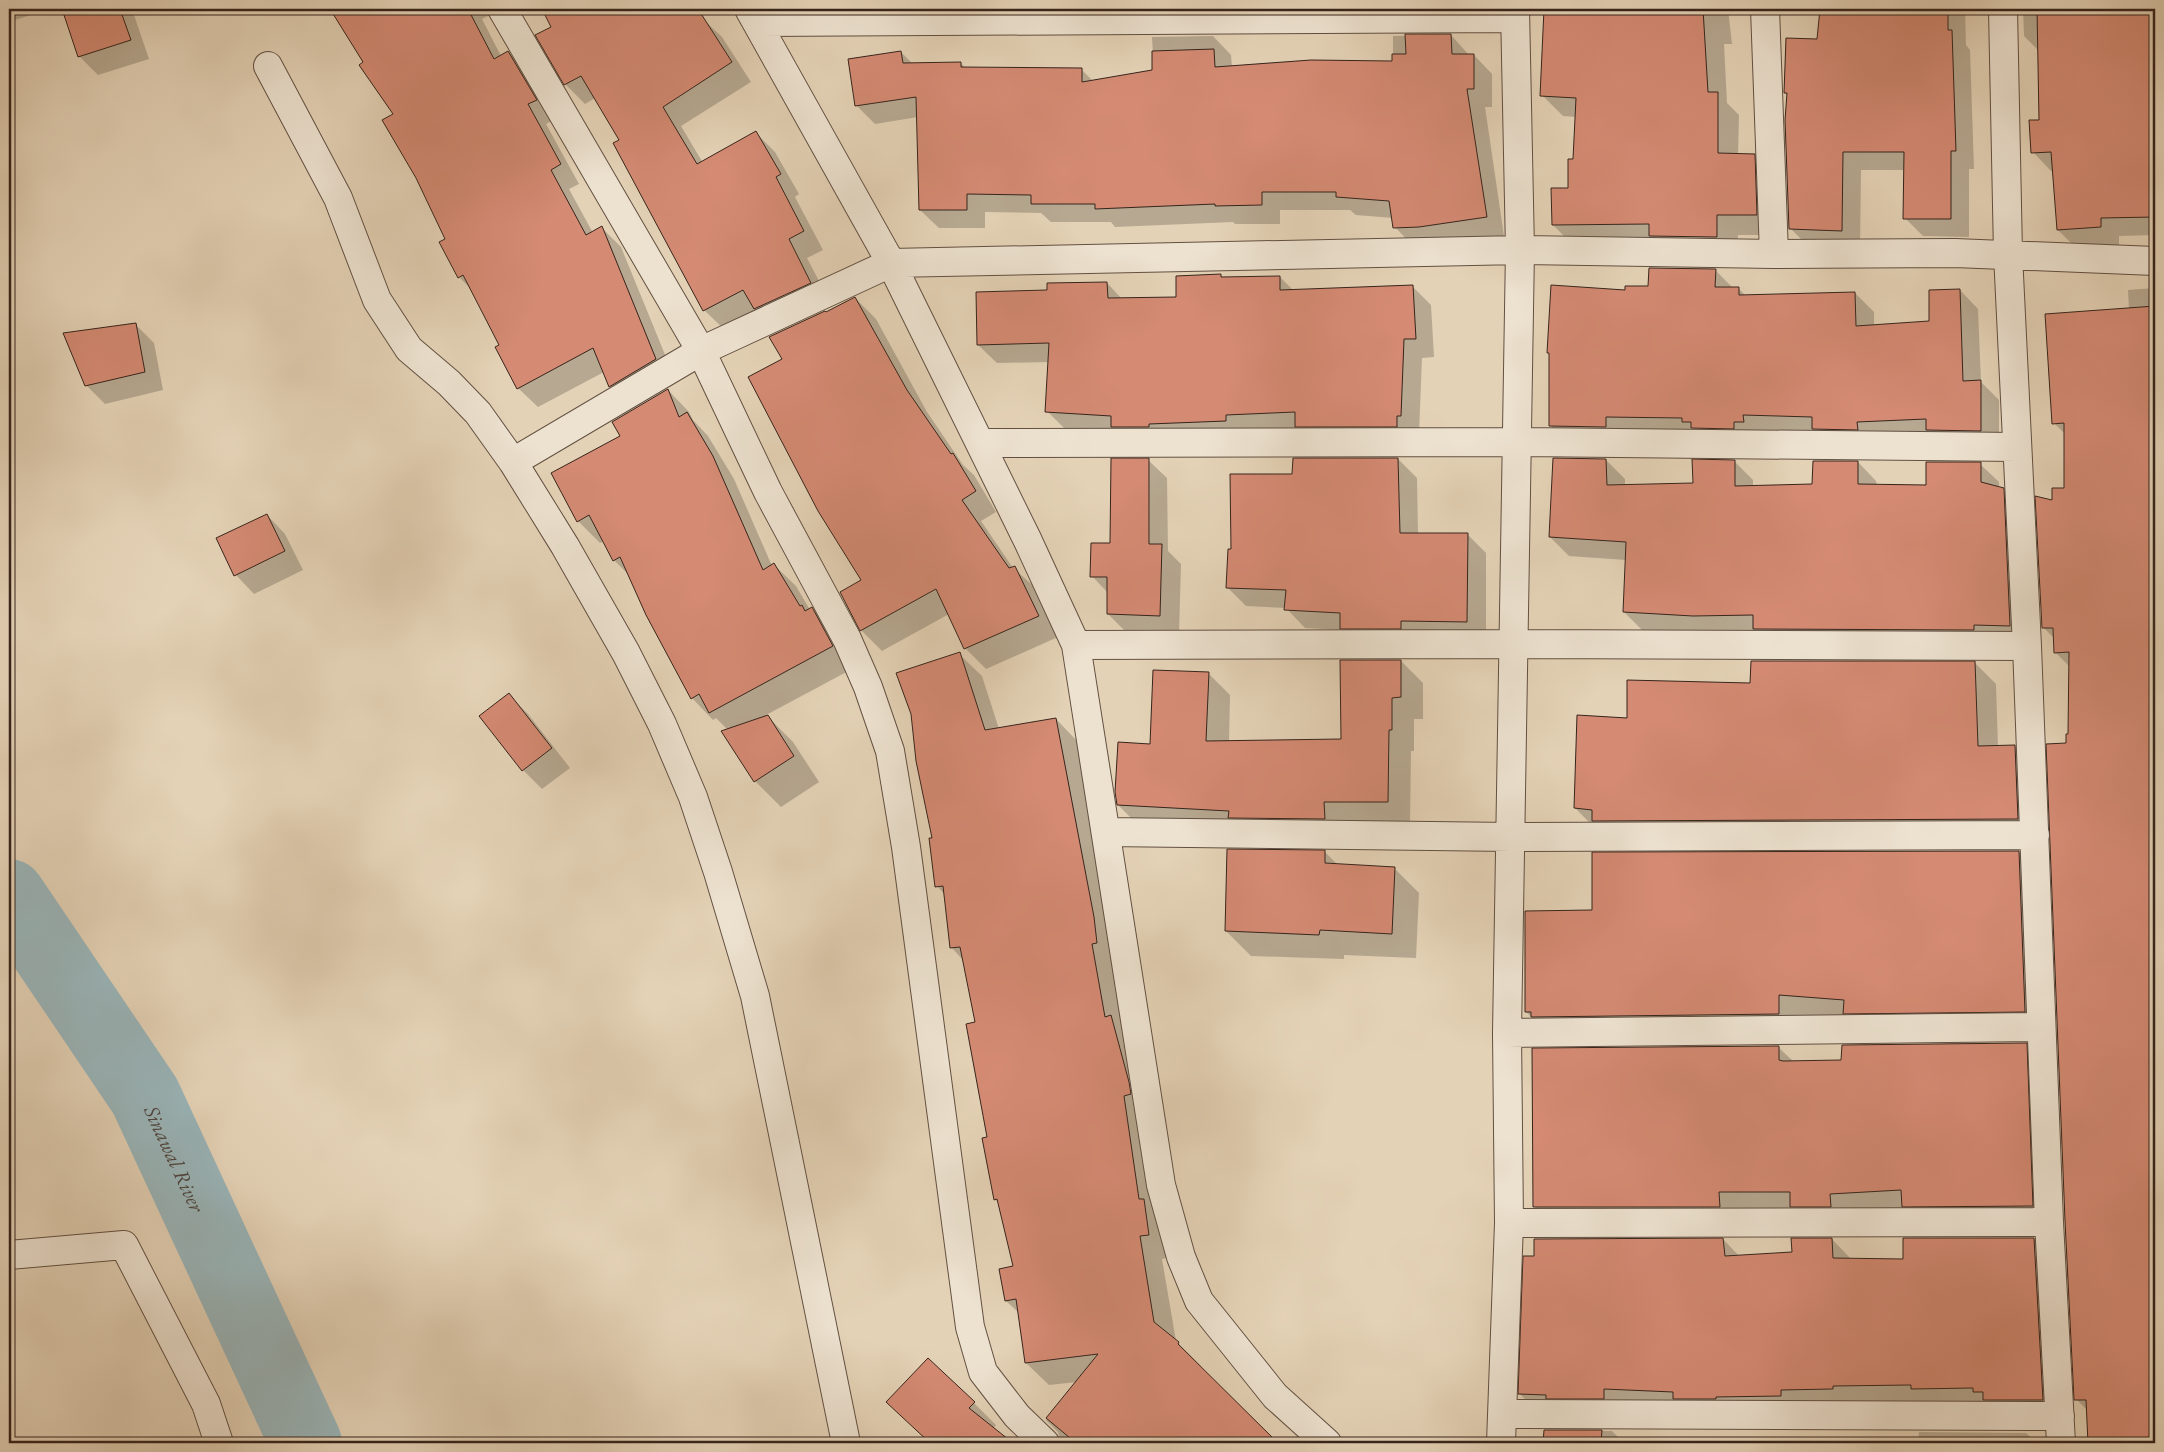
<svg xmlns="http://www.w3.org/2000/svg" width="2164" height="1452" viewBox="0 0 2164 1452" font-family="'EB Garamond',serif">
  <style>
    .shadow { fill: #0003 }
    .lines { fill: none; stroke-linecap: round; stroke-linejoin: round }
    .river { stroke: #9ab5b9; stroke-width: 72 }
    .building { fill: #d48a73; stroke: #36241c }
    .minor-casing { stroke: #625042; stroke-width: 30 }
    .minor { stroke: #ede2d0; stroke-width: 28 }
    .labels { text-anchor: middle; stroke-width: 5; stroke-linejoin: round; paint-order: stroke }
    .water-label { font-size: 21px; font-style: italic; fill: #4f4843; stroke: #ede2d0 }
  </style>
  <rect width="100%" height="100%" fill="#e4d2b6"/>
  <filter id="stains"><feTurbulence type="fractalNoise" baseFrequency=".004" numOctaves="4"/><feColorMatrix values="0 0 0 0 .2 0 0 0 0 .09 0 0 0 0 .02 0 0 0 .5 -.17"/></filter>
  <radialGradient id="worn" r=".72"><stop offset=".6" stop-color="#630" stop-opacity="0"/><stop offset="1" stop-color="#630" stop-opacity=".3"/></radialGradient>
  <path class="shadow" d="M9 9H39L40 12 9 22Z
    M130 9 133 12 149 59 98 75 79 56 64 10Z
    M331 9H503L482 19 501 56 508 52 527 72 555 119 546 124 579 184 569 189 593 233 602 228 621 247 675 379 630 406 610 386 604 372 538 407 518 388 501 346 473 291 459 277 441 243 447 239 395 115Z
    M543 9H699L706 22 722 37 751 82 681 126 703 163 756 133 775 152 799 194 795 197 823 250 807 258 830 302 724 329 704 310 620 140 595 98 585 104 565 84 553 27Z
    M1545 9H1728L1732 44H1724L1727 103 1739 115 1738 155H1754L1775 176 1777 235H1738L1737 258 1574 246 1553 225 1569 189 1574 160 1576 117 1563 116 1542 95Z
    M1821 9H1965L1966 45 1970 50 1974 169H1969V237L1923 236 1905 218V170H1861L1860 248 1809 247 1790 228 1788 96 1785 93 1819 40Z
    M2023 9H2155V235L2119 236V245L2076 248 2058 230 2054 171H2051L2033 152 2040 121 2039 51 2024 36Z
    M1451 35 1469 55H1474L1492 74V107H1485L1504 236 1438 245 1413 246 1395 227 1393 218 1356 215 1350 210H1280V224H1235L1233 222 1115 227 1111 222H1051L1041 213 985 212V228H939L920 210 918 117 875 124 856 105 901 52 913 64 961 63 965 68 1082 70 1093 81 1154 71 1152 37 1213 36 1231 55 1232 67 1393 62V36Z
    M1715 270 1733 288H1738L1746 296 1855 293 1874 312V326L1930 322 1960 290 1978 309 1981 382 1999 400V449L1569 444 1550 425 1627 291 1650 288Z
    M1221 276 1224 279 1280 277 1293 290 1412 286 1431 305 1434 357 1422 358 1419 434 1066 430 1047 411 1049 362 997 363 978 345 1048 292 1107 283 1122 299 1178 298Z
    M2155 288V1443H2089L2088 1411 2076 1399 2067 744 2070 735V667L2055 652V639L2043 627 2053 502 2065 489V434L2054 423 2129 309 2128 290Z
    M855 298 876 319 927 412 963 465 974 475 996 512 981 521 1013 568 1036 588 1058 637 986 669 965 648 949 614 882 651 861 630 862 581 783 359 826 314Z
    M135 324 154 343 163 390 105 404 86 385Z
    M668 390 689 412 693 420 708 436 734 479 772 566 774 565 796 586 810 610 812 609 834 630 854 668 766 715 793 742 819 782 781 807 755 781 723 732 728 730 716 718 713 720 692 698 629 575 614 560 604 541 600 543 578 521 622 436Z
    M1398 459 1417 478 1418 534H1467L1486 553V640L1360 647 1343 630 1305 628 1286 608 1246 606 1227 587 1232 551 1293 476Z
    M1148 460 1167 478 1168 551 1181 564 1179 634 1127 633 1108 614V593L1092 576 1111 544Z
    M1606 460 1625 479V486L1694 484 1734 461 1753 480V487L1814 486 1858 462 1876 481 1877 485 1927 486 1980 464 1999 482V488L2003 489 2022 508 2029 645 1713 635 1643 631 1624 612 1626 560 1569 556 1550 537Z
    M267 515 285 534 303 570 254 594 236 575Z
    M959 654 982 676 999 729 1056 719 1078 742 1171 1257 1162 1259 1176 1341 1201 1366 1199 1368 1276 1443H1061L1058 1432 1046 1420 1077 1382 1049 1385 1026 1363 1019 1313 1006 1301 1015 1267 1000 1204 995 1199 976 1023 963 960 952 948 945 895 937 886 933 839Z
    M1401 661 1423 683V719H1414V751H1411L1410 824 1140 827 1118 805 1152 746 1208 673 1230 695 1229 742 1342 741Z
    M1975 663 1996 684 1998 747 2015 746 2036 767 2038 840 1596 829 1575 808 1628 719 1751 684Z
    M509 695 528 714 570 768 542 789 523 770 481 716Z
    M1325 852 1338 865 1394 868 1419 893 1416 958 1344 955V959L1251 956 1226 931Z
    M2019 852 2040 874 2046 1033 1800 1016V1035L1548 1033 1526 1012Z
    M2026 1044 2053 1071 2059 1233 1562 1234 1535 1207 1778 1047 1794 1062 1842 1061Z
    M1723 1239 1740 1257 1793 1253 1832 1239 1851 1259 1904 1260 2034 1239 2053 1258 2061 1419 1539 1413 1520 1394Z
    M888 1402 974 1403 996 1425 993 1429 1011 1443H930Z
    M1545 1431H1612L1624 1443H1544Z
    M1919 1432 2026 1433 2037 1443H1918Z"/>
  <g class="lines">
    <path class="river" id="s1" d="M9 895 145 1096 306 1443"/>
  </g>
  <path class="building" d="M62 9H120L131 40 78 57Z
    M330 9H468L494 59 508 51 537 100 528 104 561 164 551 170 586 235 602 226 656 359 609 387 593 348 517 389 495 347 499 345 463 275 458 278 439 242 445 239 416 178 382 120 393 114 359 65 363 62Z
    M542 9H698L732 62 663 107 697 164 756 131 781 174 776 177 804 231 789 239 811 283 754 309 743 290 703 311 613 143 619 140 581 76 564 85 535 35 551 27Z
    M1544 9H1703L1708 92H1718V153L1755 154 1757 215H1717V237L1649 236V224L1552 225 1551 188H1568V159H1573L1576 98 1540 96Z
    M1820 9H1948V30H1952L1956 151H1951V219H1903L1904 152H1843L1842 231 1789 229 1785 120 1787 93H1784L1786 38 1817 39Z
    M2037 9H2155V217L2101 218V227L2057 230 2051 152 2031 153 2029 120H2039Z
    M1405 34H1451L1452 54H1474V89H1467L1487 217 1419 227 1393 228 1389 201 1336 197V192H1262V205L1215 206V204L1095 209V204H1031V195L967 194V210H919L916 97 855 106 848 59 901 51 903 63 961 62V67L1082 68V82L1152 70V51L1214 49 1215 67 1311 60 1392 61V54H1406Z
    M1649 268 1716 269 1715 287H1739V295L1855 292 1856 326 1929 321V290L1960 289 1963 381 1981 380V431L1926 430V419L1857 422 1858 430 1812 429V417L1743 415 1744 422H1734V429L1691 428V422H1682V418L1606 417V427L1549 426V353H1547L1551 285 1625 290V286H1648Z
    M1221 274V277L1280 276V290L1413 285 1416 339H1404L1401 416H1397V427H1295V412L1226 415V421L1149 424V427H1111V416L1045 412 1049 343 977 345 976 292 1047 290V283L1107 282 1108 298 1176 297V276Z
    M855 297 907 390 951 454 953 453 976 491 962 500 1009 568 1015 566 1039 616 964 649 936 589 860 631 840 592 861 580 818 511 748 377 782 359 769 337 825 311 826 312Z
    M2155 306V1443H2088L2086 1400H2074L2065 1221 2046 744 2066 743V734H2068L2069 652 2054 653 2053 628H2042L2035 496 2052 500V488H2064V423L2052 424 2045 314Z
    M136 323 145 372 85 386 63 333Z
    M668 389 679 417 687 412 713 456 763 570 774 563 800 606 802 605 805 611 812 607 833 646 709 713 699 694 691 699 646 615 620 557 613 561 589 515 577 522 551 473 620 436 612 422Z
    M1111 458H1149V544H1162L1160 616 1107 614V577H1090L1091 543H1110Z
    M1293 458H1398L1400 533H1468L1467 622 1401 621V629H1340V613L1284 610 1286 590 1226 588 1228 549H1231L1230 474H1292Z
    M1553 458 1606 459 1607 485 1693 483 1692 459 1735 460V486L1812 484 1813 461H1858V484L1926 485V462H1981V482L2004 488 2010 626 1974 625V630L1753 629V615L1693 616 1623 612 1626 542 1549 537Z
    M267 514 285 551 234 576 216 538Z
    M960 652 985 730 1056 718 1094 917 1097 943 1092 944 1105 1017 1111 1015 1129 1082 1131 1094 1124 1096 1139 1199H1144L1149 1235 1140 1236 1154 1322 1179 1342 1178 1344 1278 1443H1076L1046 1418 1098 1354 1025 1363 1016 1299 1005 1301 999 1269 1013 1266 997 1199 994 1200 982 1138 987 1137 966 1024 975 1022 960 947 950 948 943 886 935 887 929 838H932L916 761 911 714 896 673Z
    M1340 660H1401V697L1392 698V730H1389L1388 802H1324L1325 819 1228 818 1229 811 1117 805 1115 792 1118 742 1150 744 1153 670 1209 672 1206 741 1341 739Z
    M1751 661H1975L1978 746 2015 745 2018 819 1592 821V810L1574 808 1577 715 1627 718V680L1750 683Z
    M509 693 552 748 522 771 479 716Z
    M768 715 794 756 754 782 721 731Z
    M1227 849 1325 850V863L1395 867 1392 934 1320 930 1319 935 1225 931Z
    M2019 851 2025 1012 1843 1014 1844 1000 1779 995V1014L1531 1017V1012H1525V911L1592 910V852Z
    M2027 1043 2033 1206 1902 1207 1901 1190 1830 1194 1831 1207H1790V1192H1719L1720 1207H1533L1532 1048 1779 1046V1060L1783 1061 1841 1060 1842 1045Z
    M1723 1238 1725 1256 1792 1252 1791 1238H1832L1833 1258 1903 1259V1238H2034L2043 1400H1983V1392H1973V1388L1911 1389V1385L1833 1386V1389L1781 1390V1396L1716 1397V1399H1673V1392L1604 1389V1399H1546V1395L1518 1394 1523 1256H1534V1239Z
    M928 1358 975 1402 969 1408 1013 1443H930L886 1402Z
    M1544 1430H1602L1601 1443H1543Z"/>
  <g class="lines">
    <g class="minor-casing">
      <path id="minor" d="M502 9 701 351 768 492 847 639 868 687 890 751 906 847 970 1327 983 1372 1017 1416 1045 1443
        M749 9 891 263 1028 541 1076 645 1161 1185 1181 1257 1199 1301 1275 1396 1327 1443
        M1765 9 1774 254
        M2003 9 2008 254 2027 646 2049 1222 2061 1443
        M757 22 1515 18
        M268 66 338 198 377 300 409 349 449 383 478 413 513 462 565 546 626 653 662 724 693 797 718 872 755 996 846 1443
        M981 443 1517 442 2016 447
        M513 462 701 351 891 263 1520 250 1774 254 1955 253 2155 261
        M1076 645 1515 644 2027 646
        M1106 832 1511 837 2035 835
        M1507 1033 2041 1027
        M1509 1223 2049 1222
        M9 1255 124 1245 206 1404 219 1443
        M1503 1414 2060 1416
        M1501 1443 1509 1223 1507 1033 1520 250 1515 9"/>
    </g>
    <use href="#minor" class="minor"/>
  </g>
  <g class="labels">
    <g class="water-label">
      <text dy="7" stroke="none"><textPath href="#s1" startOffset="312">Sinawal River</textPath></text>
    </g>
  </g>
  <rect width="2164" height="1452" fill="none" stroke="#e4d2b6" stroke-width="30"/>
  <rect x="10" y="10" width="2144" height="1432" fill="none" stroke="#36241c" stroke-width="2.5"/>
  <rect x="15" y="15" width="2134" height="1422" fill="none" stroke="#36241c"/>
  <rect width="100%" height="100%" filter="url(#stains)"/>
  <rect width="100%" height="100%" fill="url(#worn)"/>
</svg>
